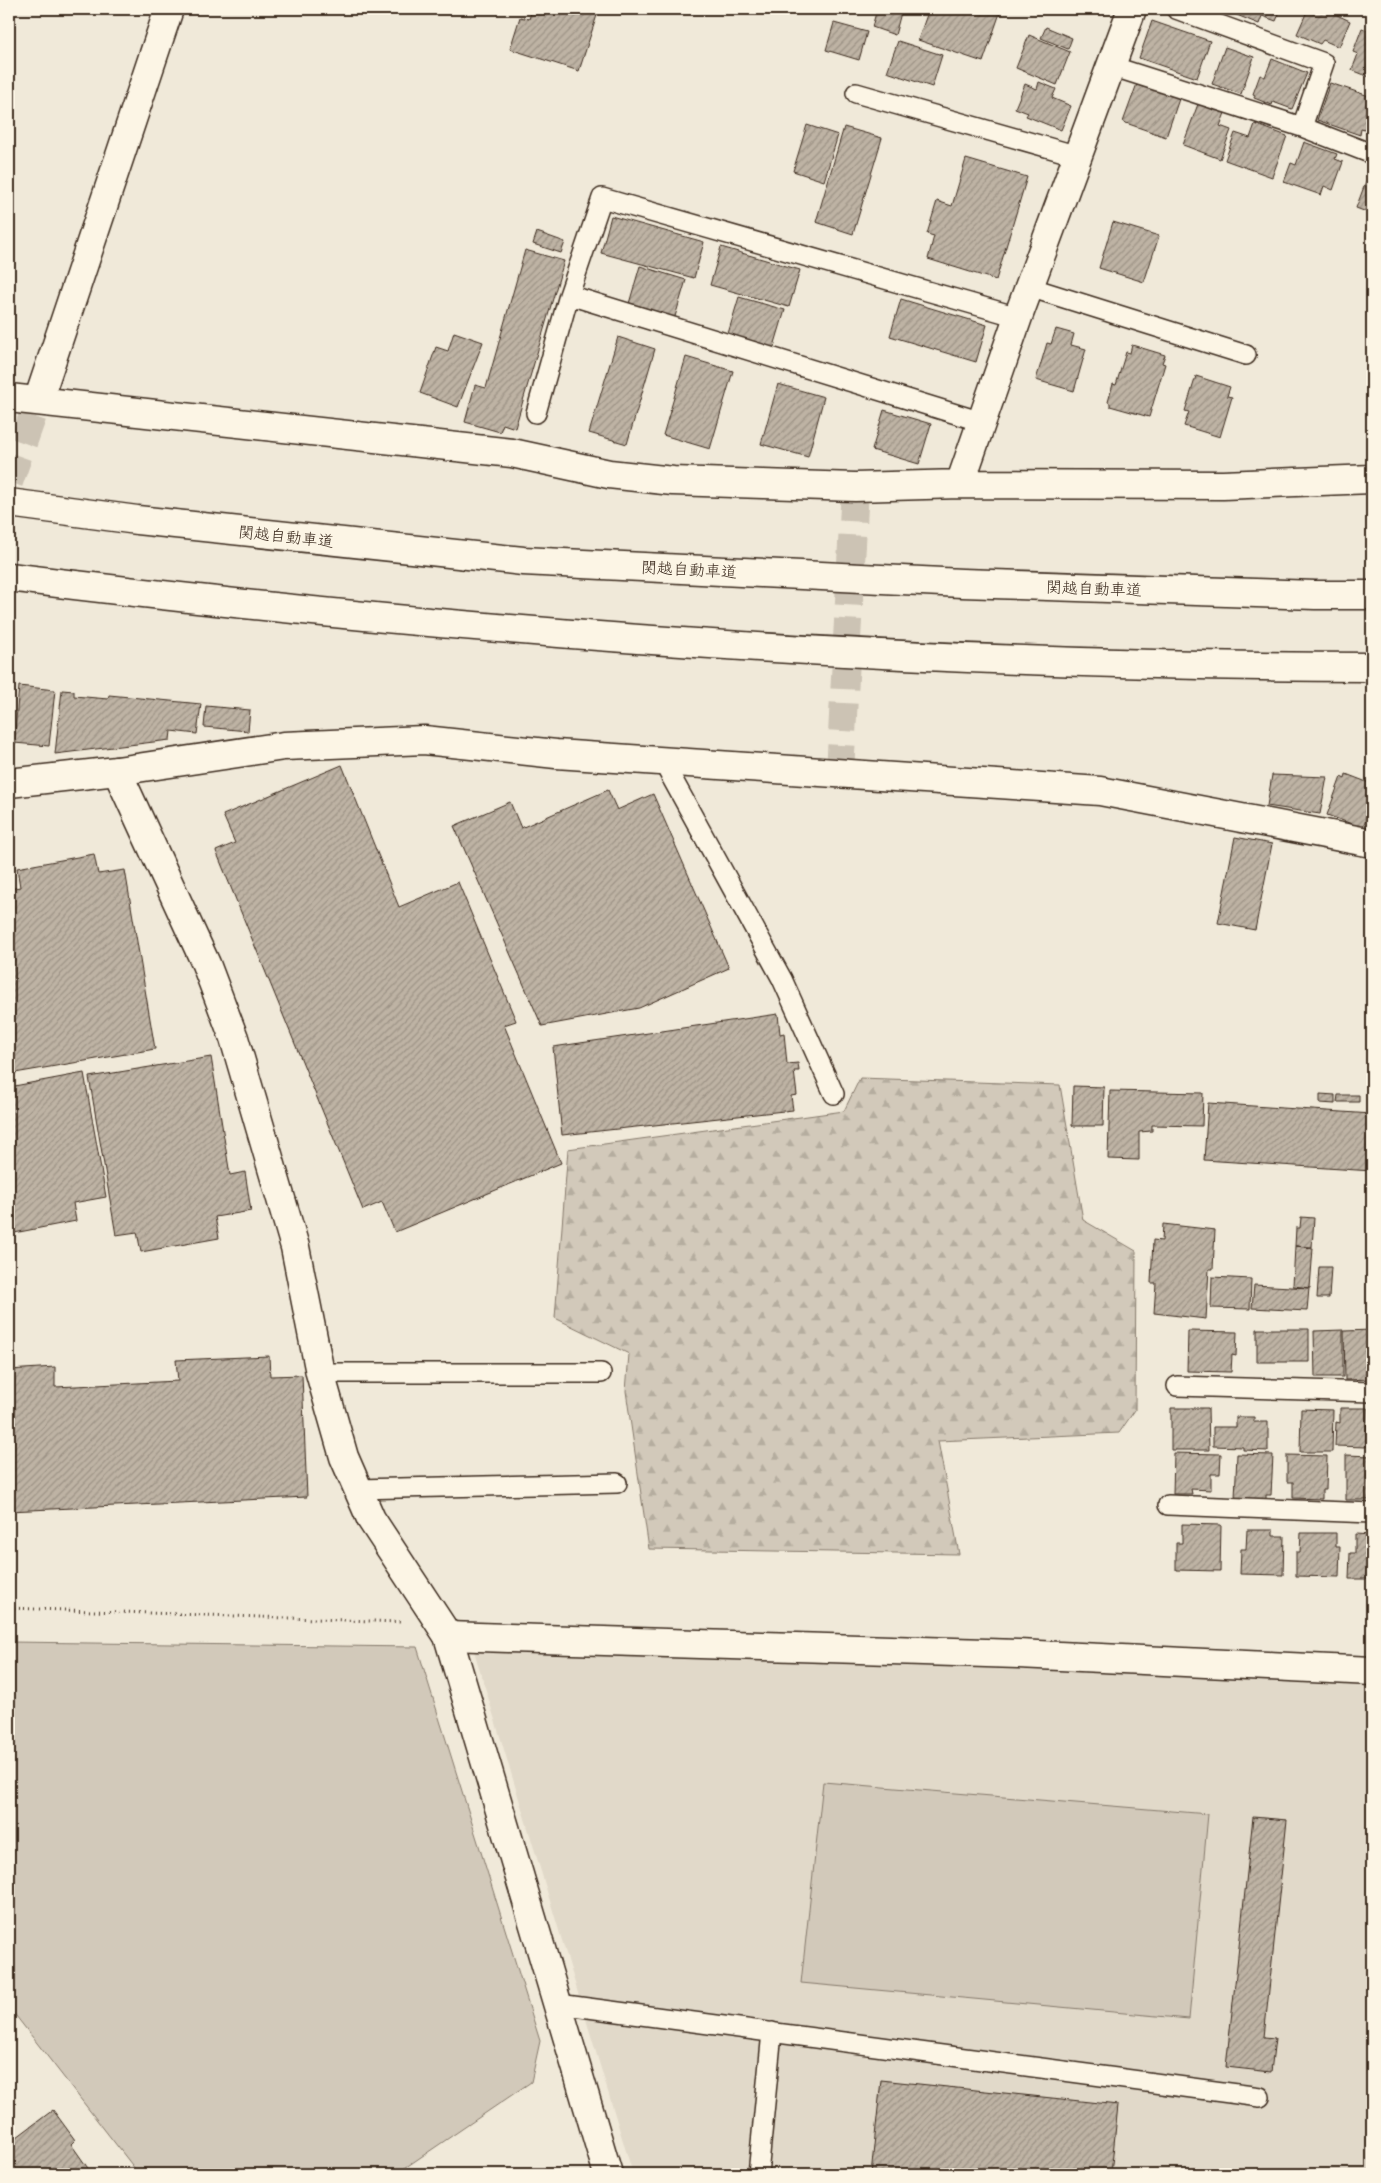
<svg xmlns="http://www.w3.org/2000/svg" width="1381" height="2183" viewBox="0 0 1381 2183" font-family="'Patrick Hand','Klee One',sans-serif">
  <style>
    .built { fill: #e1d9c9 }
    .forest { fill: url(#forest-firs); stroke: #867a6c }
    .green { fill: #d2c9ba; stroke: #867a6c }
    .building { fill: url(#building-hatch); stroke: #3b2a1e }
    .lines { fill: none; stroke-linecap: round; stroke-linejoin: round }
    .minor-tunnel { stroke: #ccc3b4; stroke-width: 28; stroke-dasharray: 28 14; stroke-linecap: butt }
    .service-casing { stroke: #3b2a1e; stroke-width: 22 }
    .minor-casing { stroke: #3b2a1e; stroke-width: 31 }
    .tertiary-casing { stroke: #3b2a1e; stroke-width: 31 }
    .motorway-casing { stroke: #3b2a1e; stroke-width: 31 }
    .path { stroke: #3b2a1e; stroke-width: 3; stroke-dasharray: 1 4; stroke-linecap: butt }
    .service { stroke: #fcf5e5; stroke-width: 19 }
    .minor { stroke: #fcf5e5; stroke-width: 28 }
    .tertiary { stroke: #fcf5e5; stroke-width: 28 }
    .motorway { stroke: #fcf5e5; stroke-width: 28 }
    .labels { text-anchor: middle; stroke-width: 4; stroke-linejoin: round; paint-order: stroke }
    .street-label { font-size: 16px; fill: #3b2a1e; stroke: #fcf5e5 }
  </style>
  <defs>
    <pattern id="forest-firs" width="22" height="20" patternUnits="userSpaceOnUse" patternTransform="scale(1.25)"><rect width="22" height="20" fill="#d2c9ba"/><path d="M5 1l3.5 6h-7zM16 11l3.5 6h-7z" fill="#b5ad9f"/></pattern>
    <pattern id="building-hatch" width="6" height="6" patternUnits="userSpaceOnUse" patternTransform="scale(1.25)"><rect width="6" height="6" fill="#beb3a4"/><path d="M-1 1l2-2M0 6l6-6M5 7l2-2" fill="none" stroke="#9c9285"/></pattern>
  </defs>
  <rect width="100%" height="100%" fill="#f0e9d9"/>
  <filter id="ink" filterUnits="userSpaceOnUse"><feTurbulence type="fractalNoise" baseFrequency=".02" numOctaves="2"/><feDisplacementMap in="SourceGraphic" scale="10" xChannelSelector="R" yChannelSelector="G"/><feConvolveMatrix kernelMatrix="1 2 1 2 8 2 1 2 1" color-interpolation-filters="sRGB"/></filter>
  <g filter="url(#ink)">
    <path class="built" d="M474 1651 1372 1682V2174H633Z"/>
    <path class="forest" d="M860 1078 1060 1085 1083 1220 1136 1251 1135 1410 1119 1433 938 1441 959 1554 649 1549 626 1391 629 1354 555 1318 568 1149 844 1111Z"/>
    <path class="green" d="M9 1642 417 1647 540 2041 531 2082 396 2174H139L9 2007Z
      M823 1782 1208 1814 1189 2019 801 1983Z"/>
    <path class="building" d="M532 9H599L579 71 510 49 520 17 529 19Z
      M877 9H902L895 35 872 27Z
      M929 9 1001 10 983 62 918 40Z
      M1222 9H1281L1276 21 1262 16 1259 24Z
      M1308 9H1324L1350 21 1339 47 1323 40 1320 44 1297 34Z
      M1152 21 1210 41 1197 78 1139 58Z
      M834 23 867 32 859 60 826 50Z
      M1046 27 1072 38 1068 49 1041 38Z
      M1362 28 1372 32V78L1352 70 1358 54 1353 52Z
      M1029 35 1070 52 1057 85 1016 68Z
      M898 41 942 55 932 87 887 72Z
      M1225 47 1254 57 1241 94 1212 84Z
      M1272 59 1307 73 1292 109 1273 102 1272 105 1254 98 1255 95 1253 94 1260 75 1265 77Z
      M1138 81 1180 96 1166 137 1123 122Z
      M1039 82 1056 89 1052 98 1071 106 1061 130 1026 116 1028 113 1015 108 1025 84 1037 89Z
      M1330 83 1372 97 1371 132 1361 129 1360 135 1317 120Z
      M1198 104 1225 113 1220 126 1231 130 1220 159 1183 145Z
      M1255 124 1287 136 1272 177 1225 160 1235 133 1250 138Z
      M807 125 838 135 824 181 793 171Z
      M844 127 882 138 853 234 816 222Z
      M1304 142 1337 154 1335 159 1343 162 1333 190 1324 186 1321 195 1284 182 1291 163 1296 165Z
      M966 159 1027 177 996 280 928 259 934 236 927 234 937 201 952 206Z
      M1371 168 1372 169V214L1356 208Z
      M611 216 704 242 694 278 601 253Z
      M1113 222 1159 236 1144 282 1099 268Z
      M537 232 565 242 561 253 533 244Z
      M721 247 800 270 789 307 710 285Z
      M525 250 564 261 515 428 503 424 500 432 465 422 475 385 486 388Z
      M640 266 686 280 674 320 628 307Z
      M739 297 785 310 773 350 727 337Z
      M901 299 987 325 976 362 890 336Z
      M1056 329 1074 334 1071 345 1086 349 1074 391 1036 380 1047 343 1051 344Z
      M454 332 483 342 458 407 420 393 436 347 448 351Z
      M618 337 655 349 627 444 589 433Z
      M1132 345 1165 355 1162 363 1165 364 1149 417 1110 406V403L1108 402 1113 384 1116 385 1126 352 1130 353Z
      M686 357 733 371 710 449 663 435Z
      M1196 376 1230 387 1227 396 1232 397 1220 437 1184 426 1189 412 1185 411Z
      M778 384 824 397 808 457 761 444Z
      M884 410 931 424 919 464 872 450Z
      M19 686 55 690 49 746 14 743Z
      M62 690 74 691V696L108 699 109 695 201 704 197 734 171 731 170 740 55 754Z
      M206 706 250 710 248 731 204 727Z
      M342 765 399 907 458 882 516 1021 504 1025 561 1163 395 1232 382 1202 363 1210 216 851 235 843 223 815Z
      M1346 774 1372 784V802L1363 828 1327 815 1341 777 1345 779Z
      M1272 775 1327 777 1320 814 1267 806Z
      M608 790 617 810 653 794 729 968 639 1008 542 1026 454 826 510 802 521 828Z
      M1235 837 1272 844 1255 930 1218 923Z
      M94 854 98 874 125 870 155 1049 9 1074V889L20 887 17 868Z
      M778 1014 780 1034 784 1033 787 1064 798 1063 799 1071H794L797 1095 791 1096 793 1110 562 1135 553 1047Z
      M211 1057 230 1175 245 1172 251 1211 215 1217 219 1238 141 1252 137 1232 116 1235 89 1077Z
      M84 1073 106 1197 73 1203 76 1221 9 1234V1087Z
      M1073 1086 1104 1087 1103 1126H1072Z
      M1110 1091 1203 1093 1202 1126 1152 1125V1131L1139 1132V1160L1108 1159Z
      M1320 1094 1335 1095V1104L1320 1103Z
      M1338 1095H1359V1102H1337Z
      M1208 1103 1372 1114V1171L1204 1160Z
      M1301 1217 1314 1218 1312 1247 1295 1246 1296 1228H1300Z
      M1163 1224 1215 1230 1213 1269H1209L1206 1319 1154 1313 1156 1283H1151L1153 1240 1162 1241Z
      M1295 1246 1313 1248 1310 1288 1293 1286Z
      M1319 1267H1331L1329 1298H1317Z
      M1212 1277 1251 1279 1250 1309 1211 1308Z
      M1254 1285 1309 1288 1307 1311 1252 1308Z
      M1257 1329H1309V1362H1257Z
      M1343 1330V1377H1315L1314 1331Z
      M1372 1330V1379L1345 1380 1344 1331Z
      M1188 1331 1237 1332 1236 1356 1232 1355 1231 1372 1187 1371Z
      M269 1356 270 1376 302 1375 307 1497 9 1511V1370L55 1367V1387L178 1381 176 1360Z
      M1171 1408H1208L1209 1450H1171Z
      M1340 1408H1367L1366 1447 1335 1446 1336 1422 1340 1423Z
      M1301 1409 1333 1410 1332 1452H1300Z
      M1370 1412H1372V1452H1370Z
      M1236 1417H1254V1422H1268V1451L1243 1450V1447L1213 1446V1427H1236Z
      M1174 1453 1221 1454 1220 1474H1211V1490L1191 1489 1192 1494H1173Z
      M1237 1454 1273 1455 1271 1495H1266V1499L1235 1498Z
      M1287 1455 1327 1456 1326 1490H1322V1499L1293 1498V1482H1287Z
      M1346 1455 1372 1456V1500H1346Z
      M1182 1524 1221 1525 1220 1571 1176 1570V1543H1182Z
      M1247 1530H1273V1536H1284L1283 1575 1240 1574 1241 1549H1246Z
      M1301 1533H1336V1546H1340L1339 1577 1296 1576V1552H1300Z
      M1355 1534 1372 1535V1579H1349L1350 1553H1355Z
      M1253 1817 1287 1820 1264 2037 1275 2038 1271 2072 1226 2067Z
      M881 2080 1118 2105 1111 2174H871Z
      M53 2110 75 2140 71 2144 92 2174H9V2143Z"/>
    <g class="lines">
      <path class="minor-tunnel" d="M9 482 38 401
        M840 773 855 487"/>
      <g class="service-casing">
        <path id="service" d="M1176 9 1324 63 1302 127
          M1111 66 1302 127 1372 154
          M856 93 1078 156
          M1029 287 1246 355
          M569 295 982 422
          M536 413 569 295 602 198 1018 317
          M662 760 782 979 834 1094
          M320 1373H601
          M1177 1386 1372 1392
          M357 1489 617 1483
          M1168 1505 1372 1513
          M558 2004 1260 2097
          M758 2174 772 2032"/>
      </g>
      <g class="minor-casing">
        <path id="minor" d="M9 398 512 453 609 474 673 481 855 487 960 484 1223 485 1372 479
          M38 401 169 9
          M960 484 1018 317 1132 9
          M9 783 117 771 284 746 424 740 556 754 1100 791 1372 843
          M448 1636 1018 1654 1372 1671"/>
      </g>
      <g class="tertiary-casing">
        <path id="tertiary" d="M117 771 206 964 234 1038 295 1247 320 1373 344 1457 371 1519 448 1636 608 2174"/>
      </g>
      <g class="motorway-casing">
        <path id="motorway" d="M9 503 137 520 523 561 962 583 1315 595H1372
          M9 577C461 633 916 666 1372 667"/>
      </g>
      <path class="path" d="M9 1608 400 1622"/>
      <use href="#service" class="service"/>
      <use href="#minor" class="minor"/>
      <use href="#tertiary" class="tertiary"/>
      <use href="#motorway" class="motorway"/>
    </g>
  </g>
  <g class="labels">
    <g class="street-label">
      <text transform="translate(286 536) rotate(6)" y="6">関越自動車道</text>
      <text transform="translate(689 569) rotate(3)" y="6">関越自動車道</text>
      <text transform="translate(1094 588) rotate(2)" y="6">関越自動車道</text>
    </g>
  </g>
  <rect width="1381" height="2183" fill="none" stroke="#fcf5e5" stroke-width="30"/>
  <rect x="15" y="15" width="1351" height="2153" fill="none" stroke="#3b2a1e" stroke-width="2" filter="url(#ink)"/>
</svg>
